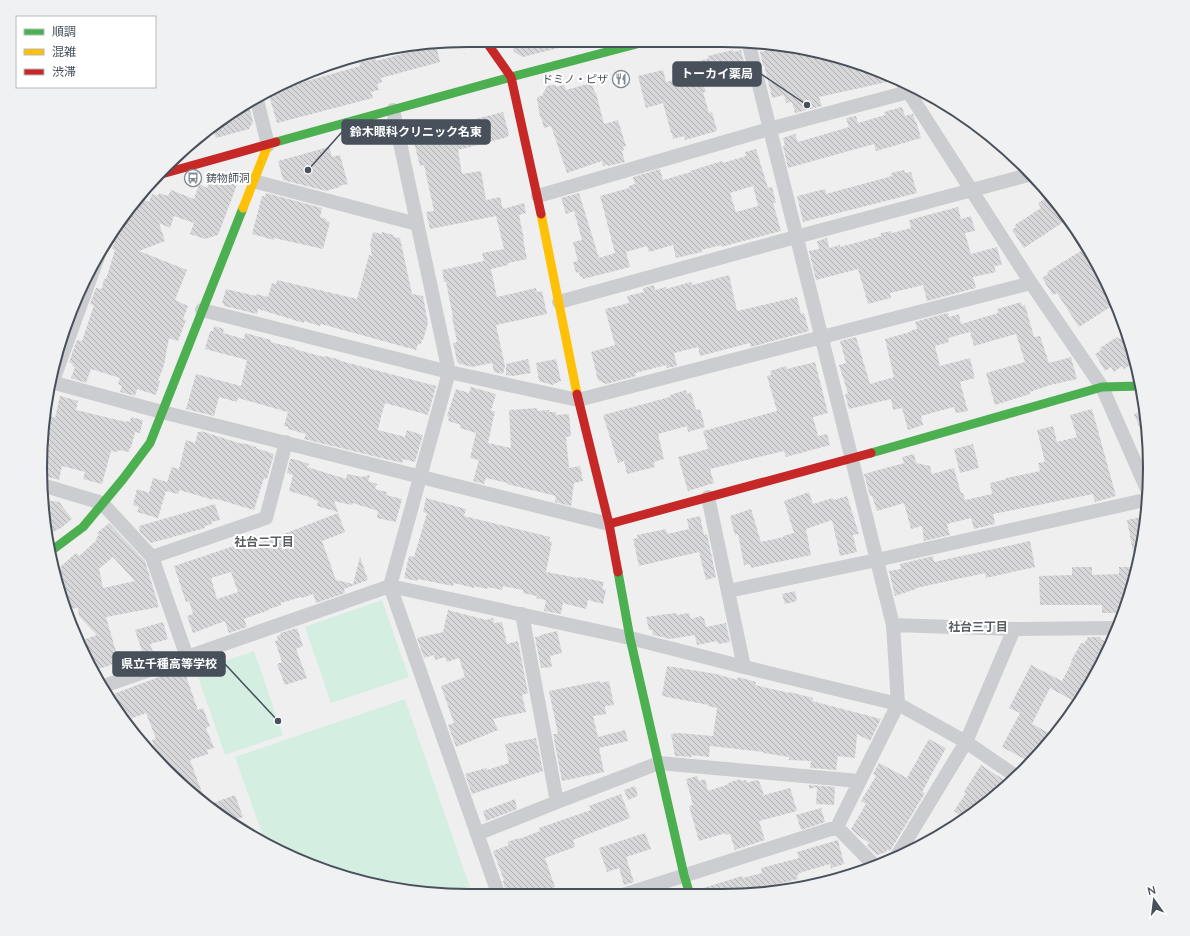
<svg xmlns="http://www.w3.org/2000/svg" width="1190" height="936" viewBox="0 0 1190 936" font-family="'Nunito Sans','Noto Sans JP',sans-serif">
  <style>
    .grass { fill: #d4eee1 }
    .building { fill: url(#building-back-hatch); fill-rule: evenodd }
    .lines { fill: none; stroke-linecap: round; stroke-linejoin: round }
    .street { stroke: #cbcdd0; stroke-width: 14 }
    .fast { stroke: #4caf50; stroke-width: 9 }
    .slow { stroke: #ffc107; stroke-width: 9 }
    .jam { stroke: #c62828; stroke-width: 9 }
    .labels { text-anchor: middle; stroke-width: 4; stroke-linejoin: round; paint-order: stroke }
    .poi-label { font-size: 11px; fill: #47505b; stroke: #fff; text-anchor: end }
    .neighbourhood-label { font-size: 12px; font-weight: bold; fill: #5b5e63; stroke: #fff }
    .rim { fill: none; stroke: #47505b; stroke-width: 2 }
    .leader { fill: none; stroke: #47505b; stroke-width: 1.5 }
    .callout-dot { fill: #47505b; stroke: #fff; stroke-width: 1.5 }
    .callout { fill: #47505b; stroke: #47505b; stroke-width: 1.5 }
    .callout-label { font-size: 12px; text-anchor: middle; font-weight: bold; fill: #fff }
  </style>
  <defs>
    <pattern id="building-back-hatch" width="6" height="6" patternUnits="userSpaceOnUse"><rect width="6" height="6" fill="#d7d7d9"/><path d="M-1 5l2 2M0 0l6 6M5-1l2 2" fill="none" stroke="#b0b1b3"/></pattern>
  </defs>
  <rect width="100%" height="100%" fill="#f0efef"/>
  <path class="grass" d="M382 600 409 677 331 703 305 627Z
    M254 651 283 735 225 755 196 671Z
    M405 699 473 896 385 888 304 864 265 842 235 757Z"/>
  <path class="building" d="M511 40H574V44L523 57 514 52Z
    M436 45 440 62 381 78 382 82 377 84 379 90 371 92 373 98 277 123 268 92 360 66 359 63 376 58V61Z
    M782 47 860 63 885 74 887 82 819 97 822 106 795 113 792 102 786 103 784 95 772 98 764 65 763 66 760 52Z
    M733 50 734 52 741 50 746 70 735 73 736 75 703 83 706 92H703L709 113 712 112 717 131 685 140 684 136 673 139 672 133H671L663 103 646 108 638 76 663 70 666 82 705 72 702 60 708 59V56Z
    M591 83 592 84 595 93H596L604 124 618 120 626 146 623 147 624 150 622 151 625 162 608 166V165L603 166 602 161 567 173 551 126 544 128 541 117H540L537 99V97L542 96 547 86 551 85H554L557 87 564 84 566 90Z
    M248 102 253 122 249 129 216 138 213 129Z
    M902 107 905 116 913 114 915 121H916L921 138 876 151 874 144 788 168 783 146 785 145 783 138 795 134 798 142 849 127 846 118 856 116 858 123 885 115 884 112Z
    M503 112 509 134 508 135V137L458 150 462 174 481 171 486 200 500 197 503 209 524 203 526 213 519 215 524 239H523L527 259 508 263V265L491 269 497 297 536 288 537 292 542 291 547 314 496 325 505 366 503 374 494 372 492 363 472 367 460 364 457 361 453 343 457 342 452 317H453L446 282H444L442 270 484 261 482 253 504 249 496 216 430 229 426 212 434 211 424 165 420 166 414 142 411 143 407 127 419 124 420 128 441 123V125L452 123V125Z
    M329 147 332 157 340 155 348 184 339 186 340 187 326 191 283 180 278 161Z
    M756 149 768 188 772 187 776 203H773L781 231 721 247V245L701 250 702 252 676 258 673 245 649 252 647 246 626 252 630 267 583 279 582 276 580 277 579 272 576 273 573 262 578 261 573 242 582 240 574 211 566 214 561 198 579 193 599 258 615 253 600 196 629 188V186L635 184 633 177 660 169 663 180 691 172 690 171 722 161 723 163 746 156 745 152ZM753 186 758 206 736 212 730 193Z
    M904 170 905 173 911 172 917 193 803 222 797 196 825 189 826 194 892 176 891 173Z
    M226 177 238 182 218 235 205 239 190 234 194 223 174 216 170 228 159 223 165 241 139 251 187 270 175 300 188 306 183 319 186 320 178 341 169 338 164 365 158 381H160L156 395 137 389 135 396 120 392 122 386 118 384 120 378 91 369 86 383 71 378 75 367 72 366 73 364 69 362 77 340 82 341 94 305 90 304 96 288 102 289 104 279H106L115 250 112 249 122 222 140 198 149 202 152 194 158 196 159 193 168 196 171 190 194 199 199 184 207 188 210 180 224 185Z
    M266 193 322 208 320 217 327 219 326 221 330 222 323 249 274 238V240L252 234 262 196 265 197Z
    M1049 196 1052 200 1053 199 1068 219 1024 248 1012 230 1016 227 1015 225 1041 208 1038 203Z
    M958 207 961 219 971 216 975 231 965 233 971 254 997 247 1002 265 994 266 996 272 973 277 976 288 927 301 923 285 890 293 891 298 868 304 858 269 816 280 809 251 819 249 817 241 827 238 829 248 840 245V247L881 236V233L891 231 892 233 911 228 909 220Z
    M373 232 382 234V232L394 235 393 237 400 238 412 294 423 296 428 323 423 340H422L421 344H418L416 350 321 324 320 326 304 321V323L258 309 257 314 224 306V304L222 303 226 289 256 296V294L268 297 272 283 276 284 277 280 357 299 369 255 372 256 370 245Z
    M1087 247 1093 254 1115 304 1079 327 1057 293 1053 295 1042 278 1048 274 1047 272Z
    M729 275 737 311 797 297 801 314 804 313 809 331 751 347 750 343 700 356 698 347 674 353 677 366 667 368 666 365 635 373 636 376 606 384 598 380 591 352 615 345 605 309 629 303 627 296 644 292 643 288 654 285 655 290 666 287V289L691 282 692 285Z
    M1021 302 1022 306 1025 305 1034 337 1040 336 1049 363 1071 357 1077 379 1050 385 1030 392V394L995 405 986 373 1025 362 1016 334 974 346 970 332 948 338 949 342 935 346 940 366 970 358 975 378 960 382 968 411 956 413 954 407 921 416 923 425 908 430 902 408 893 410 891 399 849 409 845 394 848 393 839 365 846 363 840 341 856 337 870 384 894 377 885 339 910 332V331L917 329 915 322 932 317 948 313 949 317 959 314 961 324 998 313 997 309Z
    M214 326 224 329 223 333 244 339 245 333 271 340 270 342 295 348 294 349 324 357 325 356 341 360V361L436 386 428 415 385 403 381 417 378 430 405 437 407 430 423 435 415 462 403 459 402 463 304 439 306 434 288 429V427L284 426 288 412 238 398 237 402 219 397 214 416 186 409 196 374 241 386 247 360 205 349 210 331H213Z
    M1117 337 1119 339 1121 338 1134 359 1135 362 1124 369 1122 366 1114 372 1111 367 1105 371 1095 354 1101 350 1100 348Z
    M528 359 531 373 513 376 506 375V364Z
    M556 359 561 381 552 385 539 381 536 363Z
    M815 362 828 413 813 417 818 436 827 434 830 445 786 457 784 451 710 469 714 483 688 491 678 457 708 449 703 431 777 411 767 376 771 375 770 371 786 366 787 369Z
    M471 387 496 394 491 411H495L488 443 511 448 509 410 537 408V411L549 410V412H556V415L569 414 571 436 566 437 569 468 580 466 583 481 574 483 571 506 555 502 556 496 507 484 508 483 486 478 484 484 473 481 479 460 470 458 476 433 460 428 461 425 448 421 449 417 447 416 456 389 469 393Z
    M686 390 687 394 691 392 696 410 700 409 705 427 688 432 687 426 658 434 664 459 654 462 655 467 627 474 624 461 618 463 603 415 670 397V395Z
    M60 396 78 401 76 410 126 422V421L130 422 131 417 143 420 140 433 135 432 131 448 130 447 129 452 119 450 118 452 111 451 102 484 83 479 85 472 62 466 59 480 41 475 40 468 44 440 50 416 55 418Z
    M1092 409 1116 496 1095 502 1093 494 993 514 995 524 974 529 971 518 947 524 950 535 924 541 922 526 911 529 904 503 877 511 872 496H870L864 474 904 463 902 457 914 454 916 463 930 466 932 474 954 468 961 493H963L965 500 992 494 990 483 1003 480 1006 479V478L1040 471 1038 463 1045 462 1037 430 1053 426 1057 442 1077 437 1070 415Z
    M1146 409 1147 443H1146L1134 414Z
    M201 431 242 444 243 443 256 447V448L274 454 267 479 264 478 254 510 213 498 214 500 179 490 178 494 166 491 158 518 137 512 139 507 133 505 137 489 149 493 153 478 167 482 172 467 179 469 186 440 195 443 198 432H201Z
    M973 444 979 468 960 473 954 449Z
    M290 459H294L309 464 307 467 346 479 347 474 362 477 370 475 368 481 377 484 375 489 387 492 386 495 402 499 396 522 377 518 378 511 353 503 352 505 334 501 338 512 317 506 318 501 313 499V498L289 491 293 475 287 473Z
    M809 492 813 504 833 498 834 500 847 496 859 534 853 535 857 552 840 556 832 520 806 529 811 555 751 568 750 564 744 565 738 534 735 535 730 516 751 509 761 542 784 537 783 536 794 533 784 501Z
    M426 498 466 509 464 516 550 537 549 541 552 542 546 572 578 578 579 577 604 582 602 589 606 590 603 604 588 600 586 609 563 603 561 614 544 611 546 600 536 598 537 596 523 593V590L503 586 502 590 488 587 487 589 474 586V588L454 583 453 586 418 579 417 581 404 578 409 556 414 557 427 513 423 512Z
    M44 500 59 502 72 519 61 528 53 532 47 524Z
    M215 504 220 520 211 522 212 524 205 526V528L151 543 140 532 139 526Z
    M338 513 345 532 322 541 336 580 353 584 360 557 368 580 344 589 345 593 316 603 313 594 302 598 301 597 281 603V605L269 609V610L244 619 247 627 229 633 225 621 193 633 187 616 193 614 189 601 186 602 174 566 234 546V548L250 543 251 545 276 537ZM231 572 238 592 217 599 211 578Z
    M700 516 704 535 707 534 716 577 706 580 699 552 639 566 633 539 638 538 637 535 666 529 667 534 689 529 687 519Z
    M1146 516 1135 579 1123 613H1102V605H1040L1039 576 1072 575V567H1092V575L1119 574V567H1136L1127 520Z
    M109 523 145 561 159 607 106 617 119 662 93 671 80 641 97 635 79 616 78 608 67 609 56 581 58 580 57 570 60 567 76 553 79 556 97 540 96 538 99 535 97 533ZM113 557 135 581 103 588 99 569Z
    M1030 541 1035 567 986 578 985 573 916 588V589L895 596 889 571 901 569 900 564 933 556 934 562Z
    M795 591 797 601 785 604 782 594Z
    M448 610 486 620 493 618 494 623 502 622 507 644 518 641 528 693 522 695 526 712 493 719 498 730 456 747 448 725 454 723 441 686 465 677 459 658 447 662 445 657 435 660 434 655 424 658 417 638 443 632Z
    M676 613 677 615 689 613 691 619 701 616 702 618H704L706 627 726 623 730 642 718 644 717 641 697 645 695 635 670 639 653 635 652 630H649L646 617Z
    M163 622 168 639 150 644 155 657 145 660 135 630Z
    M297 628 303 646 296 649 307 678 285 685 277 664 282 662 275 641 278 640 277 636 281 635 280 633Z
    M557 631 562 653 550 656 552 667 541 668 535 637 541 636 540 635Z
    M1088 637H1099L1101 638 1100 639 1111 644 1106 657 1077 703 1050 688 1032 724 1055 736 1030 762 1002 747 1020 713 1009 708 1031 665 1062 681 1072 662 1071 661 1081 643 1084 644Z
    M667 666 716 674 737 680 738 677 756 682 755 685 785 692 789 693 790 692 813 698 812 701 881 719 870 741 857 734 855 758 838 756 836 770 810 768 811 761 789 760V757L764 753V752L710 746 709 757 692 755V757L675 756 671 734 678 733 713 736 717 708 708 706 709 705 662 696Z
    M183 668 198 710 203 708 210 726 206 728 214 748 207 750 208 754 190 760 206 803 150 753 156 751 152 740 156 739 146 713 125 721 108 696Z
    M600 681V683L609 681 614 705 605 706 606 714 593 716 598 737 625 730 628 741 599 748 604 772 562 781 553 734H558L549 691Z
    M536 738 543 771 472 794 465 774 486 768 487 770 509 763 505 744Z
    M929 739 946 748 922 792 925 793 890 851 887 849 886 852 877 855 867 846 869 843 857 835 851 829 866 804 861 801 876 776 873 774 879 763 907 778Z
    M981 765 1010 784 1004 790 965 818 954 811 966 793 964 792Z
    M697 776 699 781 705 779 708 791 729 784 728 783 740 779 741 781 746 780 747 783 755 780 759 781 764 795 790 788 797 811 759 821 765 840 735 850 730 834 726 835V833L699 841 689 806 693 805 686 779Z
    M809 785 835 787 834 805 816 804 817 787 809 789Z
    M635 786 638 796 628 800 624 790Z
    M621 794 630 818 573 840 575 847 545 858 555 887 547 890 549 896H507L503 881 504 880 493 851 509 845 507 842 519 838V839L540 831 539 828 591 810 589 806Z
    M235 795 243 817 228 822 208 805Z
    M515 799 517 809 486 821 483 811Z
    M821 808 825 822 801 830 796 815Z
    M645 833 651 849 626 857 634 882 624 885 619 868 607 872 599 848Z
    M838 840 844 864 831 868 830 864 799 873V875H797L798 879 747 892 748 895H701L700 889 742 876 743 878 762 873 761 868 799 858 797 852Z"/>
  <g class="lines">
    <path class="street" d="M902 82 1031 283 1102 387 1149 494
      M256 96 268 145
      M393 110 449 372 390 586 630 638 744 667 898 704 966 742 1017 777
      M253 181 417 224
      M538 196 769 129 908 92
      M559 302 796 237 1032 174
      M202 310 449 372 578 400 1031 283
      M52 378 55 375 101 249
      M51 382 162 412 609 524
      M42 485 102 503 152 557 187 657
      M708 497 744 667
      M152 557 266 518 286 442
      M728 591 877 560 1149 499
      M522 614 557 802
      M893 625 1014 629 1117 628
      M101 687 390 586 499 896
      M837 827 875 866
      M477 834 557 802 659 763 859 781
      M897 856 966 742 1014 629
      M623 895 837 827 898 704 893 625 748 41"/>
    <path class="fast" d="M276 142 511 77 648 41
      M871 453 1102 387 1140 386
      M51 551 83 527 123 479 150 443 243 208
      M618 572 630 638 684 875 690 895"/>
    <path class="slow" d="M243 208 268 145
      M541 214 577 394"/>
    <path class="jam" d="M485 40 511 77 541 214
      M158 175 276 142
      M577 394 609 524 618 572
      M609 524 871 453"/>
  </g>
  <defs>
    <g id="restaurant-ring" transform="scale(0.9)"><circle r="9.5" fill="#fff" stroke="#82888f" stroke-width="1.5"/><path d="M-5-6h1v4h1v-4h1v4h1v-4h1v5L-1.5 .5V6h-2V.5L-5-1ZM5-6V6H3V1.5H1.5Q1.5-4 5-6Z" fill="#82888f"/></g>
    <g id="bus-ring" transform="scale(0.9)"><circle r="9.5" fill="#fff" stroke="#82888f" stroke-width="1.5"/><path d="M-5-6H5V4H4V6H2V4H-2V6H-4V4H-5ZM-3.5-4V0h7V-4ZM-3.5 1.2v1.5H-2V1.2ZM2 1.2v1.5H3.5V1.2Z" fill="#82888f"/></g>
  </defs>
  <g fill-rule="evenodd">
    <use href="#restaurant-ring" x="621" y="79"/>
    <use href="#bus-ring" x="193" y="178"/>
  </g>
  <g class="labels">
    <g class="poi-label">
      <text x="608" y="83">ドミノ・ピザ</text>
      <text x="206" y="182" text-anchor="start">鋳物師洞</text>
    </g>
    <g class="neighbourhood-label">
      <text x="264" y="546">社台二丁目</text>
      <text x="978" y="631">社台三丁目</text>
    </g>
  </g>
  <path d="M0 0H1190V936H0ZM468 47H722A421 421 0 0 1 1143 468V468A421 421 0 0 1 722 889H468A421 421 0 0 1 47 468V468A421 421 0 0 1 468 47Z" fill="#f0f1f2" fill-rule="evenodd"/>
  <path class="rim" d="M468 47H722A421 421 0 0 1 1143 468V468A421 421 0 0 1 722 889H468A421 421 0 0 1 47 468V468A421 421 0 0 1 468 47Z"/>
  <path class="leader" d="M807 105L761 74M308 170L342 132M278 721L225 664"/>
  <g class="callout-dot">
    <circle cx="807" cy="105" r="4"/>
    <circle cx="308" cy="170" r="4"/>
    <circle cx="278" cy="721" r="4"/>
  </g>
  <g class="callout">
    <rect x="673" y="62" width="88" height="24" rx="4"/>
    <rect x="342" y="120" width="148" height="24" rx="4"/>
    <rect x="113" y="652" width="112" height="24" rx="4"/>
  </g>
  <g class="callout-label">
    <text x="717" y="78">トーカイ薬局</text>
    <text x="416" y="136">鈴木眼科クリニック名東</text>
    <text x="169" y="668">県立千種高等学校</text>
  </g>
  <rect x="16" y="16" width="140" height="72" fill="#ffffff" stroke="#b5b9bd"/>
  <rect x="24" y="29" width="20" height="6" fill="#4caf50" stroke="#b5b9bd"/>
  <text x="52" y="36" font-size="12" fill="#47505b">順調</text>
  <rect x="24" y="49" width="20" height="6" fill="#ffc107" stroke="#b5b9bd"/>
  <text x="52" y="56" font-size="12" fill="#47505b">混雑</text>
  <rect x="24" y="69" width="20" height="6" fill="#c62828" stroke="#b5b9bd"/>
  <text x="52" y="76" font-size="12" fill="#47505b">渋滞</text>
  <g transform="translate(1154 900) rotate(346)" stroke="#ffffff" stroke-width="3" paint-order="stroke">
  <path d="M0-3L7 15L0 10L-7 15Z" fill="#47505b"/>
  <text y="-6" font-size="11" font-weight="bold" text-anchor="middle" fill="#47505b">N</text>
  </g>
</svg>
